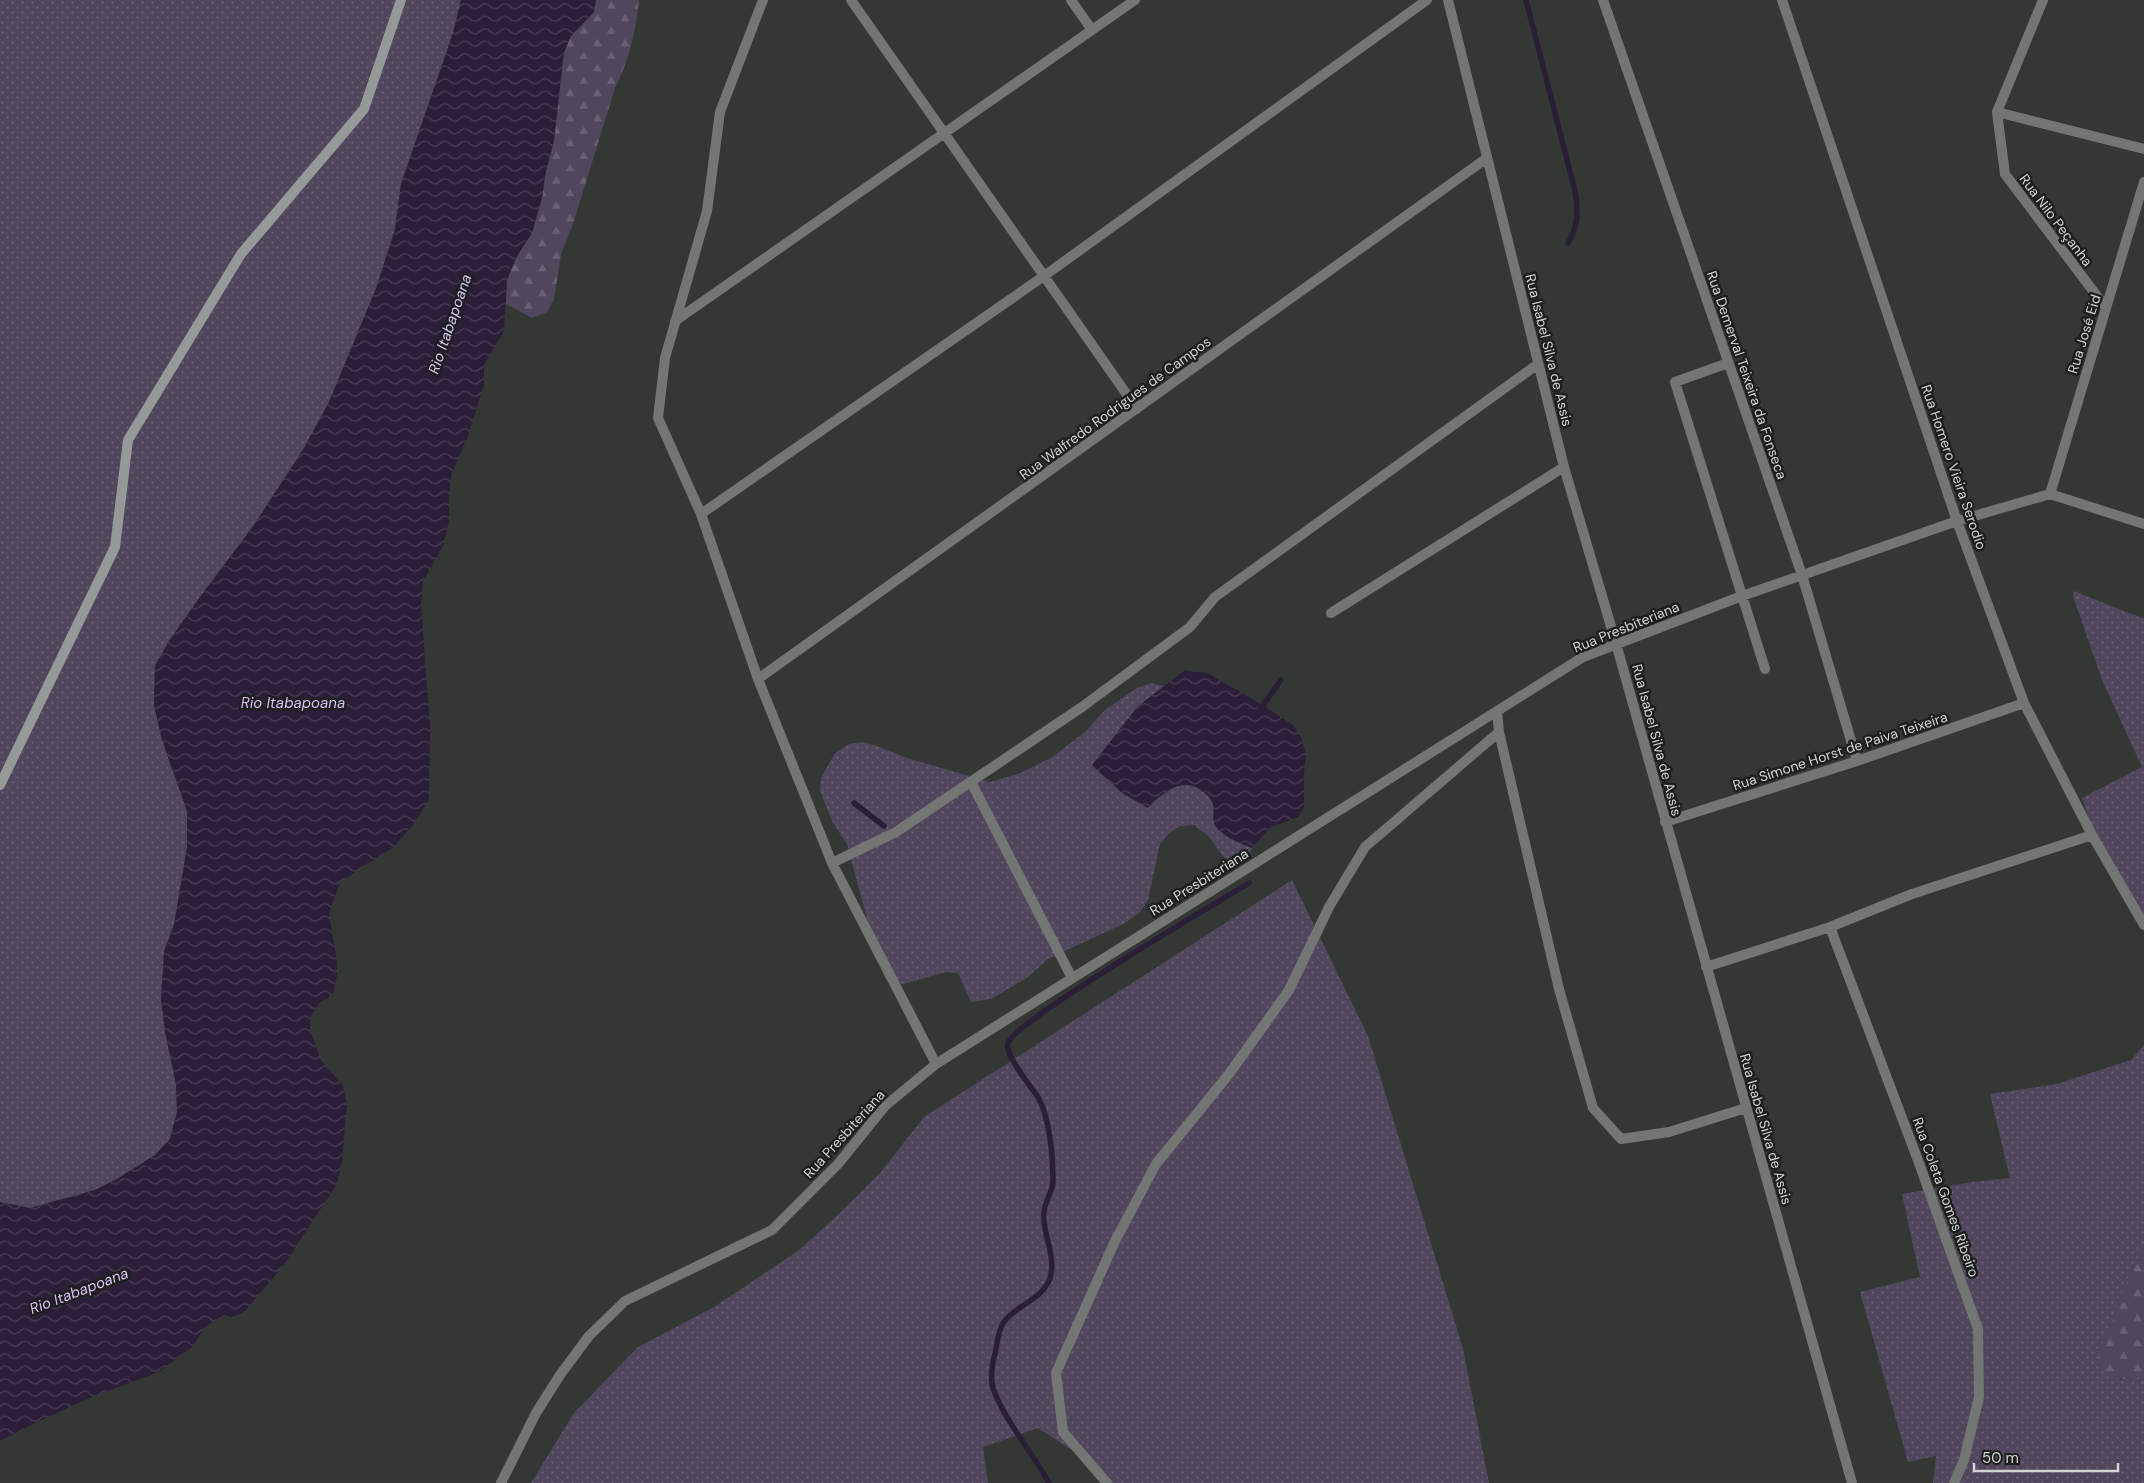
<svg xmlns="http://www.w3.org/2000/svg" width="2144" height="1483" viewBox="0 0 2144 1483" font-family="'DM Sans',sans-serif">
  <style>
    .grass { fill: url(#grass-dots) }
    .forest { fill: url(#forest-firs) }
    .water { fill: url(#water-waves) }
    .lines { fill: none; stroke-linecap: round; stroke-linejoin: round }
    .stream { stroke: #2b1f38; stroke-width: 5.5 }
    .street { stroke: #747674; stroke-width: 10 }
    .secondary { stroke: #959997; stroke-width: 10 }
    .labels { text-anchor: middle; stroke-width: 5; stroke-linejoin: round; paint-order: stroke }
    .street-label { font-size: 14px; fill: #d1d4d2; stroke: #1d1f1d }
    .water-label { font-size: 15px; font-style: italic; fill: #d8c0f6; stroke: #1d1f1d }
  </style>
  <defs>
    <pattern id="grass-dots" width="8" height="8" patternUnits="userSpaceOnUse" patternTransform="scale(1.25)"><rect width="8" height="8" fill="#51475d"/><path d="M2 2h.1M6 6h.1" fill="none" stroke="#696173" stroke-width="1.8" stroke-linecap="round"/></pattern>
    <pattern id="forest-firs" width="22" height="20" patternUnits="userSpaceOnUse" patternTransform="scale(1.25)"><rect width="22" height="20" fill="#51475d"/><path d="M5 1l3.5 6h-7zM16 11l3.5 6h-7z" fill="#696173"/></pattern>
    <pattern id="water-waves" width="16" height="10" patternUnits="userSpaceOnUse" patternTransform="scale(1.25)"><rect width="16" height="10" fill="#2b1f38"/><path d="M0 5q4-4 8 0t8 0" fill="none" stroke="#493f54"/></pattern>
  </defs>
  <rect width="100%" height="100%" fill="#333835"/>
  <path class="grass" d="M0 0H461L453 33 401 184 395 229 377 286 329 402 304 448 254 525 200 597 169 641 155 666 154 705 162 740 187 811V847L174 925 170 933 161 998 165 1032 176 1084 177 1112 170 1139 155 1155 117 1179 95 1190 30 1208 0 1202Z
    M2074 591 2126 612 2144 618V931L2115 867 2090 821 2082 798 2142 767 2102 680 2073 596Z
    M1151 683 1164 686 1137 707 1155 800 1177 785H1192L1209 796 1214 806 1213 818 1234 840 1252 848 1244 863C1220 864 1221 849 1207 835 1203 832 1198 828 1194 825L1180 826 1169 833 1160 844 1148 900 1140 912 1125 923 1048 959 1028 977 991 999 971 1002 958 973 946 972 903 984 886 979 874 945 847 844 833 823 820 791 821 778 835 753 849 744 860 742 877 746 907 758 990 782 1018 774 1051 758 1086 731 1105 710 1137 688Z
    M1292 880 1368 1036 1463 1349 1489 1483H1110L1087 1460 1038 1428 983 1447 988 1483H531L574 1413 638 1347 714 1307 798 1251 841 1212 881 1172 924 1117Z
    M2144 1045V1249L2131 1270 2113 1320 2105 1334 2120 1380 2144 1376V1483H1933L1936 1456 1908 1462 1860 1292 1920 1277 1902 1194 1973 1182 2010 1178 1990 1094 2057 1084 2131 1060Z"/>
  <path class="forest" d="M596 0H639C636 30 629 61 615 88L573 224 561 254 554 299 547 312 532 318 506 304 507 280 517 256 532 233 542 198 564 52 571 36 594 12Z
    M2144 1249V1376C2122 1381 2115 1381 2097 1366L2105 1334 2113 1320 2131 1270Z"/>
  <path class="water" d="M461 0H596L594 12 571 36 564 52 554 141 545 175 542 198 532 233 517 256 507 280 504 331 484 365V385L468 436 452 473 449 496V521L443 546 423 581 421 604 430 726 429 800 413 825 395 846 340 882 329 914 337 961V976L333 993 327 999 320 1002 310 1018V1030L321 1060 343 1086 347 1105 342 1162 337 1184 284 1265 244 1312 233 1317 216 1319 204 1329 192 1347 159 1372 94 1396 39 1421 0 1441V1202L30 1208 95 1190 117 1179 155 1155 170 1139 177 1112 176 1084 165 1032 161 998 164 951 174 925 187 847V811L162 740 154 705 155 666 169 641 200 597 254 525 304 448 329 402 377 286 395 229 401 184 453 33Z
    M1185 670 1207 673 1248 696 1293 725 1301 737 1306 754 1304 774V808L1298 817 1271 827 1252 848C1241 843 1224 838 1216 827 1211 820 1215 811 1213 804 1211 799 1208 796 1204 792 1184 775 1162 792 1148 808L1122 793 1092 765 1137 707Z"/>
  <g class="lines">
    <path class="stream" d="M1526 0 1575 191C1578 211 1579 225 1568 243
      M1259 711 1281 680
      M854 803 884 826
      M1049 1483C1033 1453 1004 1420 993 1388 990 1377 992 1365 995 1354 997 1344 998 1332 1003 1323 1015 1305 1043 1300 1050 1278 1057 1255 1041 1231 1044 1212 1045 1201 1052 1193 1053 1182 1053 1158 1050 1118 1038 1097 1031 1087 1004 1054 1008 1043 1016 1020 1215 904 1249 883"/>
    <path class="street" d="M763 0 720 112 707 211 665 358 658 418 701 514 758 679 832 863 936 1064
      M851 0 1137 409
      M1071 0 1092 30
      M1448 0 1564 467 1615 640 1852 1483
      M1603 0 1802 575 1857 761
      M1782 0 1957 521 2024 703 2092 835 2144 925
      M2043 0 1997 112 2005 174 2106 308
      M1997 112 2144 149
      M675 321 1135 0
      M1728 363 1675 382 1765 669
      M2050 494 2144 182
      M2050 494 2144 524
      M701 514 1044 276 1427 0
      M1331 613 1564 467
      M758 679 1487 158
      M1497 711 1499 732 1559 989 1593 1108 1621 1139 1669 1132 1746 1108
      M971 782 1072 978
      M1665 822 1857 761 2024 703
      M832 863 896 832 1082 707 1190 627 1215 597 1538 364
      M1830 927 1919 1163 1978 1329 1979 1397 1964 1460 1954 1483
      M1706 967 1830 927 1912 894 2092 835
      M501 1483 536 1413 560 1375 589 1336 625 1301 772 1230 838 1164 885 1106 936 1064 1583 657 1742 596 1957 521 2050 494
      M1107 1483 1063 1432 1056 1373 1115 1241 1156 1164 1229 1074 1289 990 1329 907 1365 847 1499 732"/>
    <path class="secondary" d="M0 785 115 547 128 440 241 254 364 109 401 0"/>
  </g>
  <g class="labels">
    <g class="street-label">
      <text transform="translate(2056 220) rotate(53)" y="5">Rua Nilo Peçanha</text>
      <text transform="translate(2084 334) rotate(-73)" y="5">Rua José Eid</text>
      <text transform="translate(1549 350) rotate(76)" y="5">Rua Isabel Silva de Assis</text>
      <text transform="translate(1747 375) rotate(71)" y="5">Rua Demerval Teixeira da Fonseca</text>
      <text transform="translate(1115 408) rotate(-36)" y="5">Rua Walfredo Rodrigues de Campos</text>
      <text transform="translate(1954 467) rotate(71)" y="5">Rua Homero Vieira Serodio</text>
      <text transform="translate(1626 627) rotate(-22)" y="5">Rua Presbiteriana</text>
      <text transform="translate(1657 740) rotate(75)" y="5">Rua Isabel Silva de Assis</text>
      <text transform="translate(1840 751) rotate(-18)" y="5">Rua Simone Horst de Paiva Teixeira</text>
      <text transform="translate(1199 882) rotate(-32)" y="5">Rua Presbiteriana</text>
      <text transform="translate(1766 1129) rotate(74)" y="5">Rua Isabel Silva de Assis</text>
      <text transform="translate(844 1134) rotate(-48)" y="5">Rua Presbiteriana</text>
      <text transform="translate(1946 1197) rotate(70)" y="5">Rua Coleta Gomes Ribeiro</text>
    </g>
    <g class="water-label">
      <text transform="translate(450 324) rotate(-71)" y="5">Rio Itabapoana</text>
      <text x="293" y="708">Rio Itabapoana</text>
      <text transform="translate(79 1291) rotate(-21)" y="5">Rio Itabapoana</text>
    </g>
  </g>
  <path d="M1974 1463v8h144v-8" fill="none" stroke="#d1d4d2" stroke-width="2.5"/>
  <text x="1982" y="1463" font-size="15" fill="#d1d4d2" stroke="#1d1f1d" stroke-width="4" paint-order="stroke">50 m</text>
</svg>
